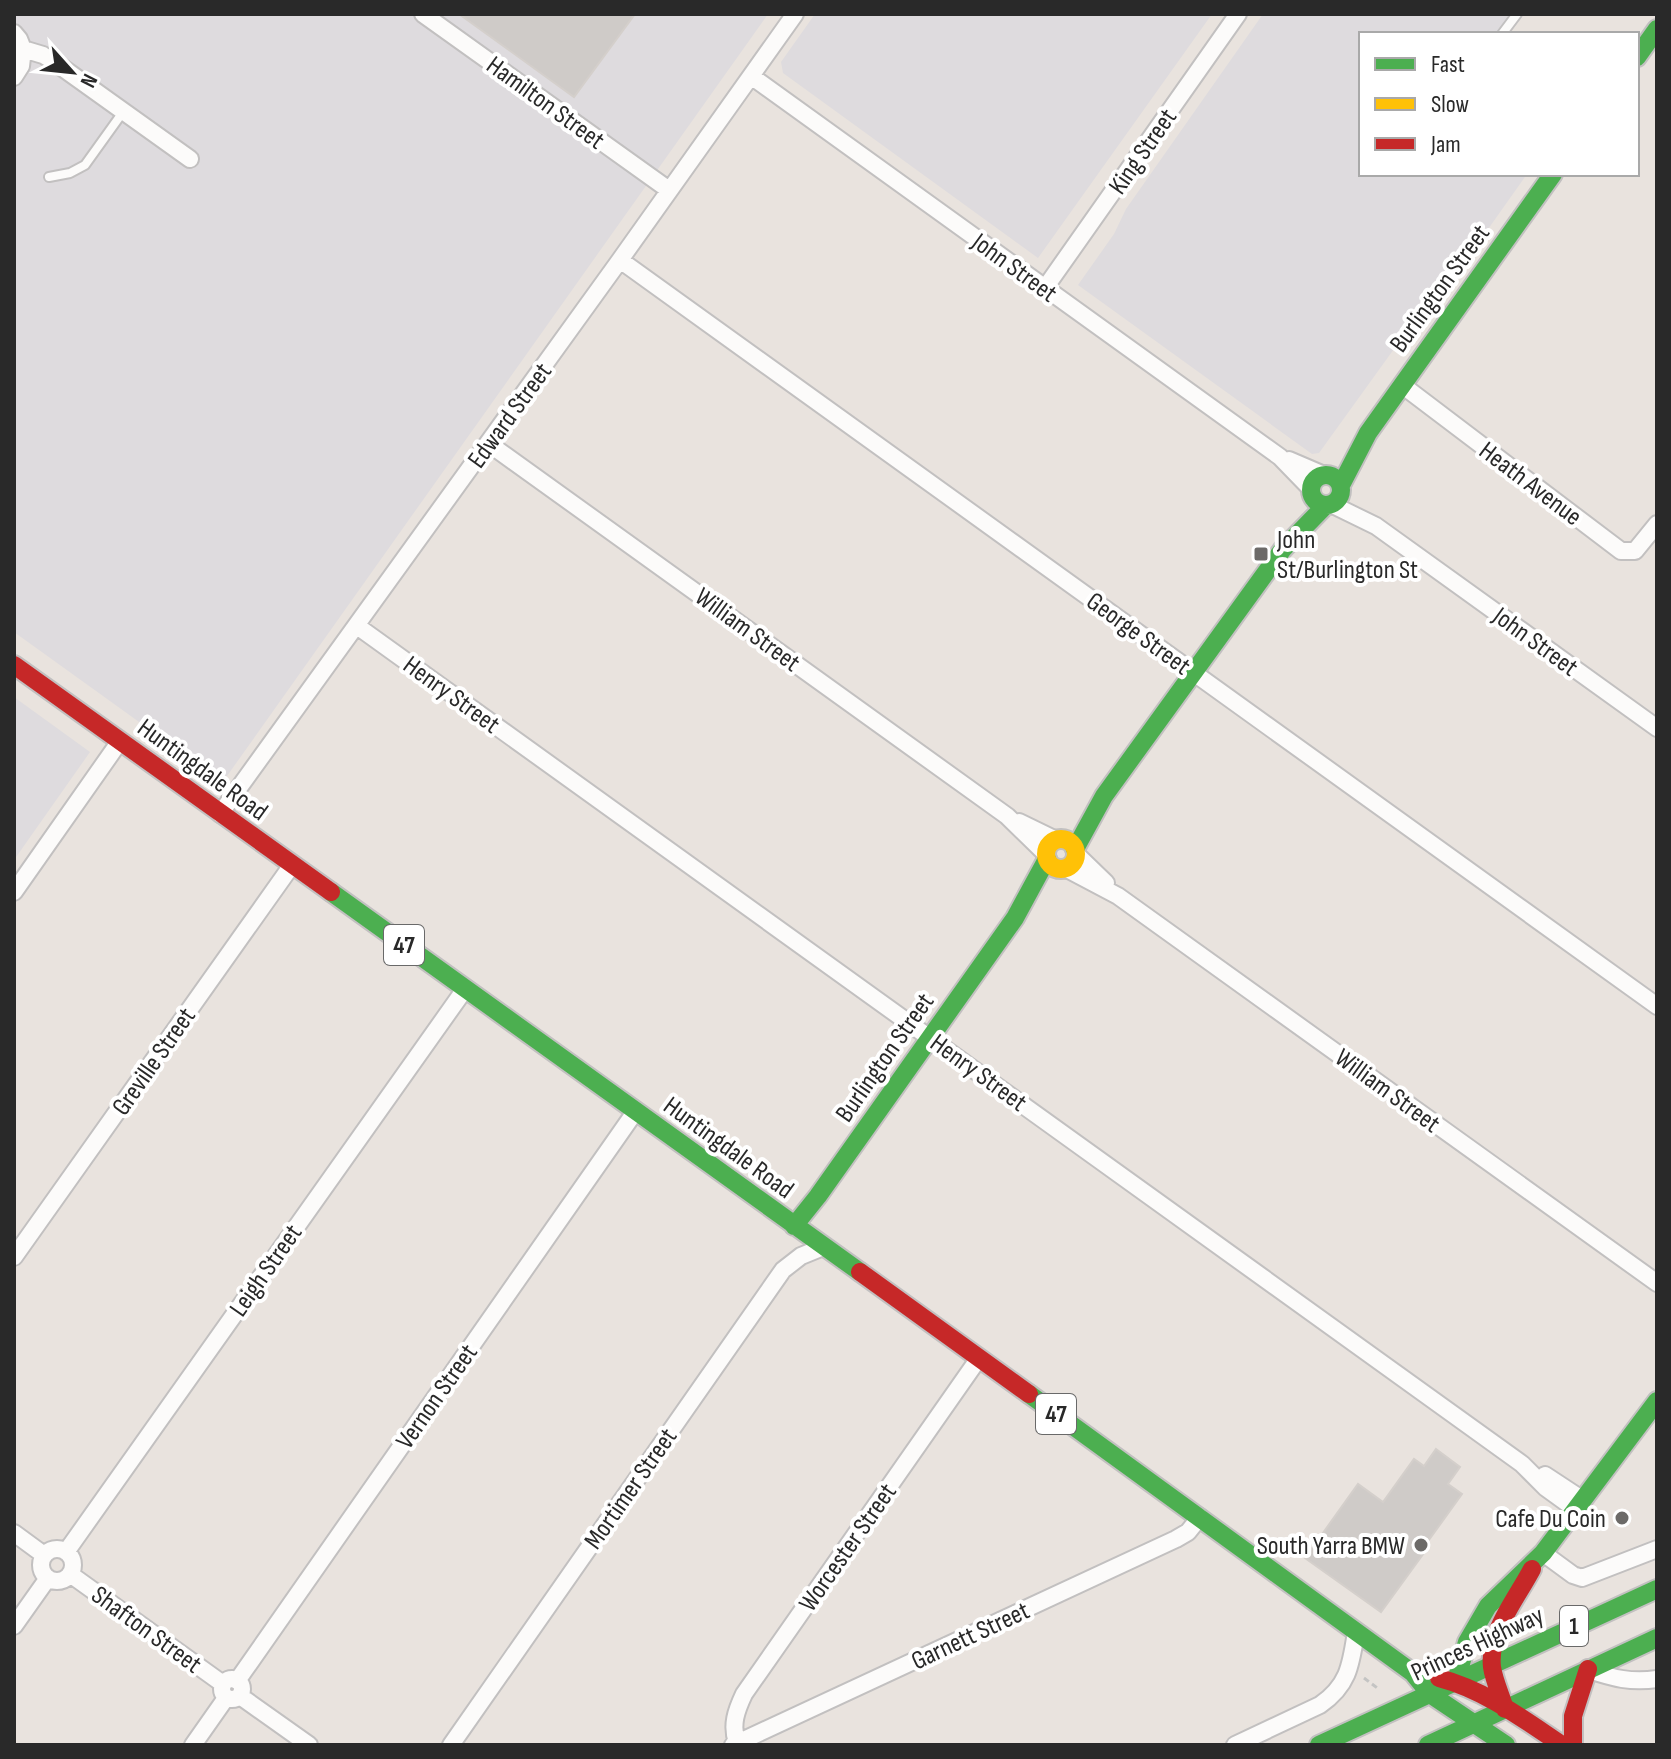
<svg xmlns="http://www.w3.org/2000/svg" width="1671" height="1759" viewBox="0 0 1671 1759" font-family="'Sofia Sans Condensed',sans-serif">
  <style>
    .industrial { fill: #dedbde }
    .building { fill: #cfcbc8; stroke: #d4cfcb; stroke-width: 2 }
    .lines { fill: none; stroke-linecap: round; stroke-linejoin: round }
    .lane-casing { stroke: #c2c0c0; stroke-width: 12 }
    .street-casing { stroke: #c2c0c0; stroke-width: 20 }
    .fast-casing { stroke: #c2c0c0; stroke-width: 22 }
    .slow-casing { stroke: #c2c0c0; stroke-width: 22 }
    .jam-casing { stroke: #c2c0c0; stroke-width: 22 }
    .path { stroke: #c4c4c3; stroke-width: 3; stroke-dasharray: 6 4; stroke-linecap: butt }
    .lane { stroke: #fcfbfa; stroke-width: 8 }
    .street { stroke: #fcfbfa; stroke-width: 16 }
    .fast { stroke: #4caf50; stroke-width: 18 }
    .slow { stroke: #ffc107; stroke-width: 18 }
    .jam { stroke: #c62828; stroke-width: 18 }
    .poi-dot { fill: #6c6a68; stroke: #fff; stroke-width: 3 }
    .labels { text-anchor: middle; stroke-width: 8; stroke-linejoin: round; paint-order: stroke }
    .shield { fill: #fff; stroke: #696969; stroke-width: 2 }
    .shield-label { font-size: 24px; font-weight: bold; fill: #292929 }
    .street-label { font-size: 26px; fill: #292929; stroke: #fff }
    .poi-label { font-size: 26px; fill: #292929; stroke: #fff; text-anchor: end }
  </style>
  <rect width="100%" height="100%" fill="#e9e3de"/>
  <path class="industrial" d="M14 14H768L227 776 217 778 14 632Z
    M815 14H1212L1038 258 783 73 781 62Z
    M1263 14H1524L1509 34H1361V174H1527L1423 321 1417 317 1319 453 1312 454 1078 285 1114 234 1126 209Z
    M14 697 90 752 14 860Z"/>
  <path class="building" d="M459 14H635L574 97Z
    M1436 1449 1460 1467 1448 1484 1462 1494 1426 1544 1429 1546 1381 1612 1305 1558 1358 1484 1383 1502 1414 1459 1424 1466Z"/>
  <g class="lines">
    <g class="lane-casing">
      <path id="lane" d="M1502 34 1517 14
        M49 177 70 173 85 165 123 112"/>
    </g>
    <g class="street-casing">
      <path id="street" d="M423 14 669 190
        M14 33 19 39 23 49 43 55 53 61 190 159
        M751 76 1280 457 1312 490
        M14 77 21 66 23 49
        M620 260 1657 1006
        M1045 288 1238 14
        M1402 385 1621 551H1635L1657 524
        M488 443 1007 816 1046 854
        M1289 460 1324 475
        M1331 504 1376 526 1657 728
        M357 626 1522 1464 1546 1488 1575 1509
        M220 814 620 260 795 14
        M1019 822 1056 840
        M1076 854 1106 883
        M1065 868 1118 896 1657 1283
        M14 892 120 741
        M14 1257 292 865
        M1545 1475 1583 1500
        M14 1533 44 1555
        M41 1565a16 16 0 1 1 32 0a16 16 0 1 1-32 0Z
        M66 1552 465 989
        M1543 1553 1573 1575 1582 1578 1657 1549
        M70 1574 223 1684
        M14 1626 48 1578
        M1589 1670C1613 1678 1631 1683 1657 1679
        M222 1689a10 10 0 1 1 20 0a10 10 0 1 1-20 0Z
        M237 1681 635 1112
        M240 1696 309 1745
        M737 1743C731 1725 736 1711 744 1694L979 1358
        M193 1745 226 1698
        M451 1745 783 1270 801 1256 823 1247
        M733 1745 1176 1539 1188 1532 1200 1517
        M1235 1745 1320 1705C1349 1685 1351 1664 1356 1632"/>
    </g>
    <g class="fast-casing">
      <path id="fast" d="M1637 57 1657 29
        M1311 490a15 15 0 1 1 30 0a15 15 0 1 1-30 0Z
        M1341 485 1368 433 1553 174
        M1075 849 1104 796 1283 549 1326 505
        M331 892 860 1272
        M794 1226 818 1196 1015 918 1047 859
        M1029 1394 1413 1673 1430 1694 1506 1745
        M1456 1681 1467 1642 1488 1606 1543 1553 1657 1401
        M1319 1745 1657 1589
        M1428 1745 1657 1638"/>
    </g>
    <g class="slow-casing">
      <path id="slow" d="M1046 854a15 15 0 1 1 30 0a15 15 0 1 1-30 0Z"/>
    </g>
    <g class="jam-casing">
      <path id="jam" d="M14 665 331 892
        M860 1272 1029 1394
        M1439 1678C1485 1690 1523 1719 1562 1745
        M1505 1709C1501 1695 1494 1681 1492 1667 1488 1632 1517 1598 1532 1569
        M1573 1745V1716L1588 1669"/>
    </g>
    <path class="path" d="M1364 1678 1380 1690"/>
    <use href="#lane" class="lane"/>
    <use href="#street" class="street"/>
    <use href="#fast" class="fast"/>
    <use href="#slow" class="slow"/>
    <use href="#jam" class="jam"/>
  </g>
  <g class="poi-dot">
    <rect x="1253" y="546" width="16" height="16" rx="4"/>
    <circle cx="1622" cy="1518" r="8"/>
    <circle cx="1421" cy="1545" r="8"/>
  </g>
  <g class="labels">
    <g class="shield">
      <rect x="384" y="925" width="40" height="40" rx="6"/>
      <rect x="1036" y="1394" width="40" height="40" rx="6"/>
      <rect x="1560" y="1606" width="28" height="40" rx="6"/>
    </g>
    <g class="shield-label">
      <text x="404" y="953">47</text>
      <text x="1056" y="1422">47</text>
      <text x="1574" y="1634">1</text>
    </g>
    <g class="street-label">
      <text transform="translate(546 102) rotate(36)" y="9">Hamilton Street</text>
      <text transform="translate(1142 151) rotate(-55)" y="9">King Street</text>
      <text transform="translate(1015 267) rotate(36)" y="9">John Street</text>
      <text transform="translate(1439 288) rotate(-54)" y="9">Burlington Street</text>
      <text transform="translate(509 415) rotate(-54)" y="9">Edward Street</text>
      <text transform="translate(1531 483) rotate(37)" y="9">Heath Avenue</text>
      <text transform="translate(748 629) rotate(36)" y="9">William Street</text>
      <text transform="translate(1139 633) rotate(36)" y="9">George Street</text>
      <text transform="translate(1536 641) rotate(36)" y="9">John Street</text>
      <text transform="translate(452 694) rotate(36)" y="9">Henry Street</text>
      <text transform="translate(203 769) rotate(36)" y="9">Huntingdale Road</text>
      <text transform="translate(884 1057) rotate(-55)" y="9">Burlington Street</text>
      <text transform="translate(153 1061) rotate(-55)" y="9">Greville Street</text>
      <text transform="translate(979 1072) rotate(36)" y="9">Henry Street</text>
      <text transform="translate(1388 1090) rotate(36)" y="9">William Street</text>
      <text transform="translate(729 1147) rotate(36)" y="9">Huntingdale Road</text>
      <text transform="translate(265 1270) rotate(-55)" y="9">Leigh Street</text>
      <text transform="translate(436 1396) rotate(-55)" y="9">Vernon Street</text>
      <text transform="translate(630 1488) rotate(-55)" y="9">Mortimer Street</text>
      <text transform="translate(847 1547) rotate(-55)" y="9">Worcester Street</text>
      <text transform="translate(147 1629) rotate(36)" y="9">Shafton Street</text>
      <text transform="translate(970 1635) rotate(-25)" y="9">Garnett Street</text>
      <text transform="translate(1477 1643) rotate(-25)" y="9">Princes Highway</text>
    </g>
    <g class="poi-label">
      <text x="1277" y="548" text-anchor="start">John<tspan x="1277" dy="30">St/Burlington St</tspan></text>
      <text x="1606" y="1527">Cafe Du Coin</text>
      <text x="1405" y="1554">South Yarra BMW</text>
    </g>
  </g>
  <rect width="1671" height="1759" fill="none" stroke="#292929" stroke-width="32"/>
  <rect x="1359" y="32" width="280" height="144" fill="#ffffff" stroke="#a9a9a9" stroke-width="2"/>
  <rect x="1375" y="58" width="40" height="12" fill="#4caf50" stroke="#a9a9a9" stroke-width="2"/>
  <text x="1431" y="72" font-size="24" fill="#292929">Fast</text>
  <rect x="1375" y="98" width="40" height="12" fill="#ffc107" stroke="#a9a9a9" stroke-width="2"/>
  <text x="1431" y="112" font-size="24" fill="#292929">Slow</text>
  <rect x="1375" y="138" width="40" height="12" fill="#c62828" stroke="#a9a9a9" stroke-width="2"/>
  <text x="1431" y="152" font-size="24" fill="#292929">Jam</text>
  <g transform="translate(72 72) rotate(117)" stroke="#ffffff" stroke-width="6" paint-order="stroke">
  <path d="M0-6L14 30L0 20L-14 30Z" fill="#292929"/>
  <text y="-12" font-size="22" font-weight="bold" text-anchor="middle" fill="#292929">N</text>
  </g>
</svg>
